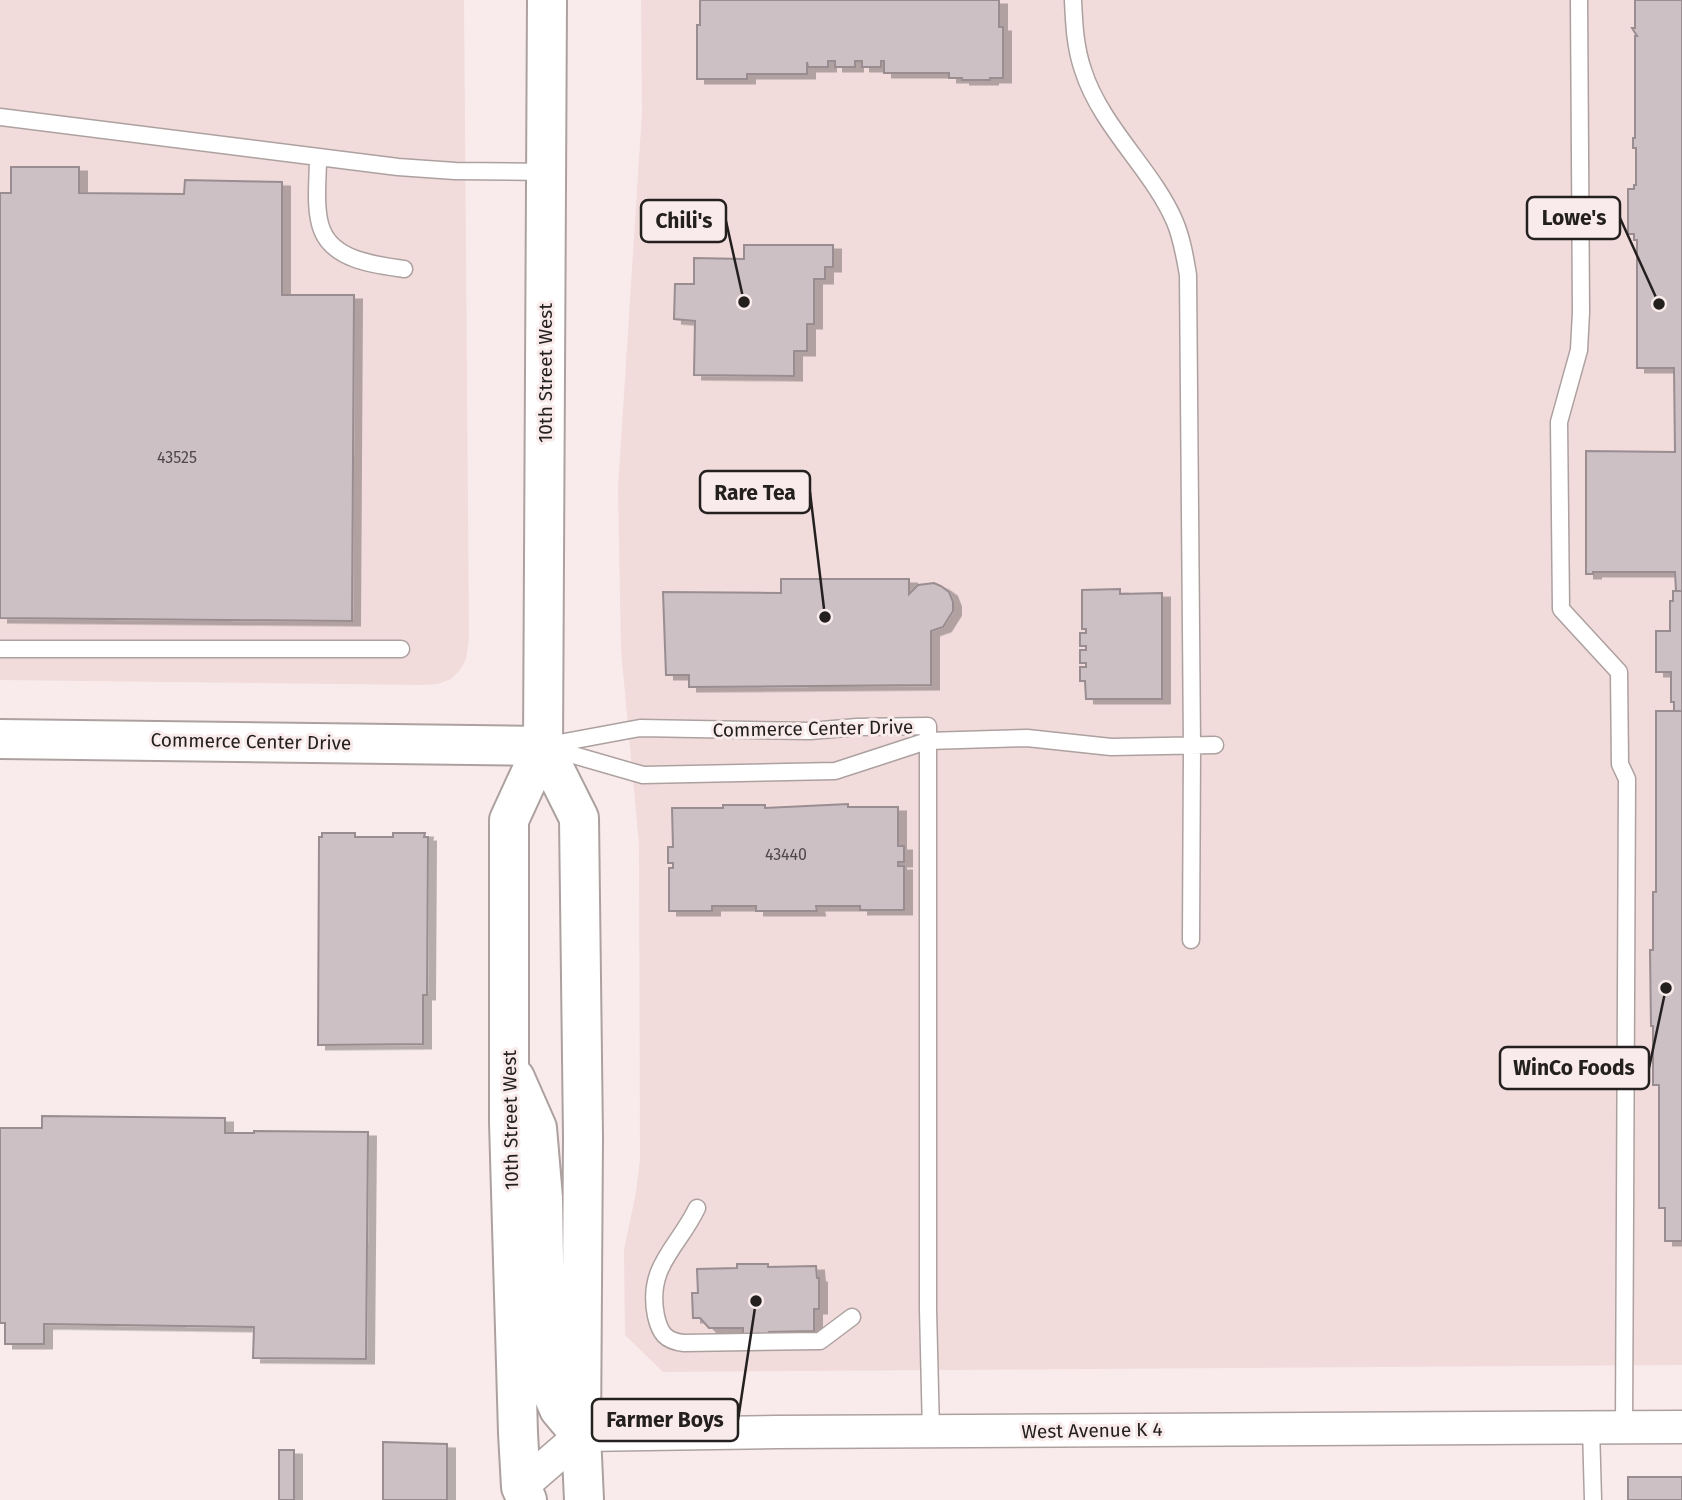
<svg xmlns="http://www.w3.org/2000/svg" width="1682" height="1500" viewBox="0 0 1682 1500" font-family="'Fira Sans',sans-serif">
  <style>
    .built { fill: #f1dbdb }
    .building { fill: #cdc0c4; stroke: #998d91; stroke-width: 2; filter: url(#shadow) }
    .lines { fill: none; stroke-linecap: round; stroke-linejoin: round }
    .service-casing { stroke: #ada1a0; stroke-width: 19 }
    .minor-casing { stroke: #ada1a0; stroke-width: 35 }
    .tertiary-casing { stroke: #ada1a0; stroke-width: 42 }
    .primary-casing { stroke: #ada1a0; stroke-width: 42 }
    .service { stroke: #fff; stroke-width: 16 }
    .minor { stroke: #fff; stroke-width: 32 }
    .tertiary { stroke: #fff; stroke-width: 38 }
    .primary { stroke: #fff; stroke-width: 38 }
    .labels { text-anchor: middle; stroke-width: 6; stroke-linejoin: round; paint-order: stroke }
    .number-label { font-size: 16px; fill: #4e4849 }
    .street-label { font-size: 19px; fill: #242020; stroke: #f9ebeb }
    .leader { fill: none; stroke: #242020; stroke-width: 2.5 }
    .callout-dot { fill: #242020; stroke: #f9ebeb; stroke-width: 2.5 }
    .callout { fill: #f9ebeb; stroke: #242020; stroke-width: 2.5 }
    .callout-label { font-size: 21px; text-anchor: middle; font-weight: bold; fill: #242020 }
  </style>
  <defs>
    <filter id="shadow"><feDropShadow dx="8" dy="4.5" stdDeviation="0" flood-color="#0004"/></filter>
  </defs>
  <rect width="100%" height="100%" fill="#f9ebeb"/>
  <path class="built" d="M0 0H464L469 639 466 659 460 670 451 679 438 684 423 685 0 680Z
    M641 0H1682V1365L663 1372 625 1335 624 1249 636 1193 640 1159 639 844 621 650 618 488 642 112Z"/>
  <path class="building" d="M700 0H999V27H1003V78H990V80H962V78H949V73H884V61H881V67H862V61H855V67H835V61H828V67H808L807 62V74H747V79H697V25H700Z
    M1635 0H1682V591H1676L1675 572H1593V574H1586V451L1675 452 1674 368H1637V240H1634V234H1628V189H1634V185H1636V148H1633V138H1635V36H1637L1632 28H1635Z
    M11 167H79V193L184 194 185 180 282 182V295H354L352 621 0 618V193H11Z
    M744 245H833V267H825V279H814V324H807V351H794V376L694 375 695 321 674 319 675 284H694V258L744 259Z
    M781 579H909V594L918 585 934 583 941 586 949 592 953 602V611L943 627 931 631V685L689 687V675H666L663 592 781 593Z
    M1120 589V594L1162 593V699H1086L1085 681H1080V667H1086V663H1080V650H1086V646H1080V633H1086V629H1082V590Z
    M1673 591H1682V711H1674V702H1671V672H1656V631H1670V601H1673Z
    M1656 711H1682V1241H1665V1208H1659V1085H1653V1026H1651L1650 950H1653V892H1656Z
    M848 804V807H898V846H904V862H898V866H904V910H860V906H816L817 911H756V906H712V911H669V868H673V863H668V847H673L672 808H723V805H765V808Z
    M322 833H355V837H393V833H425L424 837H428L427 995H423V1044L318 1045 319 837H322Z
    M42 1116 225 1118V1133H254V1131L368 1132 366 1359 253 1358 254 1327 44 1324V1344H5V1323H0V1128H42Z
    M737 1264H768V1267L816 1266 817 1278H819V1309H814V1331L769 1332V1337L743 1338V1328H709L700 1318H693L692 1293H698L697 1269 737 1268Z
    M383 1442 447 1444V1500H383Z
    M279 1450H294V1500H279Z
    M1628 1477H1682V1500H1628Z"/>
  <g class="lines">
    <g class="service-casing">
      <path id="service" d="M1073 0C1074 23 1075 47 1083 70 1101 127 1153 170 1175 222 1182 239 1185 257 1188 275L1192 746 1191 940
        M1579 0 1581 312 1579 350 1559 422 1561 609 1619 672 1620 764 1627 779 1624 1427
        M0 117 398 167 455 171 546 172
        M318 158C318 180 314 210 322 230 334 261 377 265 404 269
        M0 649H401
        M543 746 640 728 810 731 857 727 928 726V1309L931 1432
        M549 748 643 775 835 771 927 741 1027 738 1111 747 1215 745
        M697 1208C678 1248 646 1266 656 1316 660 1333 665 1341 684 1343L820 1341 852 1317
        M1591 1427 1593 1500"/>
    </g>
    <g class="minor-casing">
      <path id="minor" d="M521 1487 581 1435 776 1432 1682 1427"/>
    </g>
    <g class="tertiary-casing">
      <path id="tertiary" d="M0 739 543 746"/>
    </g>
    <g class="primary-casing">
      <path id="primary" d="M543 746 579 818 583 1137 581 1435 584 1500
        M515 1078 537 1128 543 1198 546 1379 559 1409 581 1435
        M527 1500 521 1487 518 1433 509 1122V820L543 746 547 0"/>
    </g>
    <use href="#service" class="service"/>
    <use href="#minor" class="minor"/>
    <use href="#tertiary" class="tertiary"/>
    <use href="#primary" class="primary"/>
  </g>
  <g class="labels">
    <g class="number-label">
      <text x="177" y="463">43525</text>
      <text x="786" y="860">43440</text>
    </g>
    <g class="street-label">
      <text transform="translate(545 373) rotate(-90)" y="7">10th Street West</text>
      <text transform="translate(813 728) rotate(-1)" y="7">Commerce Center Drive</text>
      <text transform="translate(251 741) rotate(1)" y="7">Commerce Center Drive</text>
      <text transform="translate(510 1120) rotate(-91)" y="7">10th Street West</text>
      <text transform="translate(1092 1430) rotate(-1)" y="7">West Avenue K 4</text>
    </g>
  </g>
  <path class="leader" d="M1659 304L1620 218M744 302L726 221M825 617L810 492M1666 988L1649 1068M756 1301L738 1420"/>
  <g class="callout-dot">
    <circle cx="1659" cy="304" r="7"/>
    <circle cx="744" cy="302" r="7"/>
    <circle cx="825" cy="617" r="7"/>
    <circle cx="1666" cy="988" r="7"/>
    <circle cx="756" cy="1301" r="7"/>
  </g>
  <g class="callout">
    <rect x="1527" y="197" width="93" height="42" rx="7"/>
    <rect x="641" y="200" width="85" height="42" rx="7"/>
    <rect x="700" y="471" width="110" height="42" rx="7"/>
    <rect x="1500" y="1047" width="149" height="42" rx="7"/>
    <rect x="592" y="1399" width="146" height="42" rx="7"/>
  </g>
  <g class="callout-label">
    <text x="1574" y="225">Lowe's</text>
    <text x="684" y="228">Chili's</text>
    <text x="755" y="500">Rare Tea</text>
    <text x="1574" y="1075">WinCo Foods</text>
    <text x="665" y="1427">Farmer Boys</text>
  </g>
</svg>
